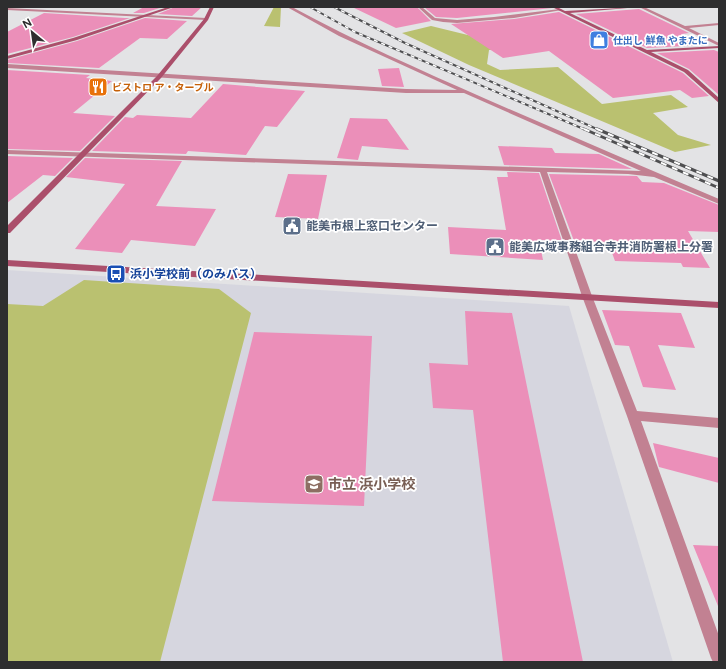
<svg xmlns="http://www.w3.org/2000/svg" width="726" height="669" viewBox="0 0 726 669" font-family="Figtree,'Noto Sans JP',sans-serif">
  <style>
    .built { fill: #d6d6df }
    .green { fill: #bac170 }
    .building { fill: #eb8fb9 }
    .lines { fill: none; stroke-linecap: round; stroke-linejoin: round }
    .street { fill: #c28192; fill-rule: evenodd }
    .secondary { fill: #ab4f6b; fill-rule: evenodd }
    .rail-far1-casing { stroke: #4f4f51; stroke-width: 2 }
    .rail-casing { stroke: #4f4f51; stroke-width: 3 }
    .rail-far1 { stroke: #fff; stroke-width: 1.5; stroke-dasharray: 4; stroke-linecap: butt }
    .rail { stroke: #fff; stroke-width: 2; stroke-dasharray: 6; stroke-linecap: butt }
    .labels { text-anchor: middle; stroke-width: 3.5; stroke-linejoin: round; paint-order: stroke }
    .far-shop-label { font-size: 10px; font-weight: bold; fill: #366cbe; stroke: #fff; text-anchor: start }
    .far-food-label { font-size: 10px; font-weight: bold; fill: #c56008; stroke: #fff; text-anchor: start }
    .service-label { font-size: 12px; font-weight: bold; fill: #4e5e75; stroke: #fff; text-anchor: start }
    .transit-label { font-size: 12px; font-weight: bold; fill: #164399; stroke: #fff; text-anchor: start }
    .near-education-label { font-size: 14px; font-weight: bold; fill: #785e54; stroke: #fff; text-anchor: start }
  </style>
  <rect width="100%" height="100%" fill="#e3e3e5"/>
  <path class="built" d="M7 270 569 306 673 662H7Z"/>
  <path class="green" d="M274 7H281L280 27 264 26Z
    M431 26 476 37 553 47 489 50 487 64 500 70 558 67 602 104 671 95 688 107 653 113 678 135 711 145 675 152 469 65 402 33Z
    M84 280 219 289 251 313 160 662H7V304L43 306Z"/>
  <path class="building" d="M144 7H163L144 13H133Z
    M175 7H202L192 16 158 14Z
    M352 7H417L431 21 396 28Z
    M424 7H551L552 8 457 18 436 17Z
    M639 9 689 33 682 34 705 45 647 48 576 14Z
    M559 12 683 73 709 96 692 98 680 90 613 98 549 51 503 58 451 24 514 19Z
    M44 13 125 18H130L73 37 7 54V32Z
    M145 18 187 21 167 39 140 38 99 68 7 63V60L77 41Z
    M714 50 719 52V95L689 69 657 53Z
    M399 68 404 87 382 86 378 69Z
    M7 70 90 75 86 78 112 81 73 113 115 116 80 151 7 149Z
    M223 84 305 91 277 127 265 126 246 155 188 151 186 154 92 151 125 117 133 118 137 115 191 118Z
    M350 118 387 119 409 150 362 146 358 160 337 158Z
    M498 146 552 148 555 153 599 154 632 169 504 165Z
    M7 156 73 158 55 176 43 175 7 203Z
    M85 158 182 161 156 206 216 209 195 246 131 240 122 253 75 249 125 184 66 177Z
    M507 172 539 173 562 241 539 240 543 260 450 254 448 227 506 230 497 177H508Z
    M288 174 327 175 318 219 275 217Z
    M549 174 637 176 642 182 664 183 719 205V232L688 231 710 268 683 267 681 263 615 261 608 242 574 241Z
    M602 310 681 313 695 348 658 345 676 390 643 387 629 346 615 345Z
    M465 311 512 313 583 662H503L473 410 433 408 429 363 468 365Z
    M254 332 372 336 364 506 212 501Z
    M653 443 719 458V483L659 467Z
    M693 545 719 546V606H718Z"/>
  <g class="lines">
    <path class="street" d="M287 7H292C355 41 420 70 486 99 564 133 641 166 719 199V204L654 177 628 174 547 172 592 296 637 411 719 418V428L641 421 719 636V662H713L711 658 627 416 582 296 540 172 7 154V150L641 171 464 93H406L7 68V64L406 89 457 90 339 36Z
      M418 7H422L435 18 457 20 494 17 560 9 562 10 514 18 457 23 443 22 432 20Z
      M639 7H644L685 26 719 23V25L689 28 719 43V46Z
      M7 8 206 18 208 19 206 20 7 10Z"/>
    <path class="secondary" d="M168 7H174L77 40 7 59V56L73 38Z
      M210 7H214L208 20 161 78 10 233H7V226L157 76 204 19Z
      M552 7H557L565 11 639 7 570 13 647 50 719 46V48L651 52 688 70 719 98V103L684 72Z
      M7 260 719 302V308L7 266Z"/>
    <g class="rail-far1-casing">
      <path id="rail-far1" d="M310 7 355 32 586 130
        M334 7 405 43 599 130"/>
    </g>
    <g class="rail-casing">
      <path id="rail" d="M584 129 719 188
        M597 129 719 181"/>
    </g>
    <use href="#rail-far1" class="rail-far1"/>
    <use href="#rail" class="rail"/>
  </g>
  <defs>
    <g id="shop-square" transform="scale(1)"><rect x="-9" y="-9" width="18" height="18" rx="4" fill="#3f7fe0" stroke="#fff"/><path d="M-5-2.5h2.3a2.7 3.5 0 0 1 5.4 0H5L5.5 6h-11ZM-1.5-2.5h3a1.5 2.3 0 0 0-3 0Z" fill="#fff"/></g>
    <g id="restaurant-square" transform="scale(1)"><rect x="-9" y="-9" width="18" height="18" rx="4" fill="#e8710a" stroke="#fff"/><path d="M-5-6h1v4h1v-4h1v4h1v-4h1v5L-1.5 .5V6h-2V.5L-5-1ZM5-6V6H3V1.5H1.5Q1.5-4 5-6Z" fill="#fff"/></g>
    <g id="civic-square" transform="scale(1)"><rect x="-9" y="-9" width="18" height="18" rx="4" fill="#5c6f8a" stroke="#fff"/><path d="M-.6-6.5H3V-4.5H.6V-3L4-1V1h2V6H-6V1h2V-1L-.6-3ZM-1.2 2.5V6h2.4V2.5Z" fill="#fff"/></g>
    <g id="bus-square" transform="scale(1)"><rect x="-9" y="-9" width="18" height="18" rx="4" fill="#1a4fb4" stroke="#fff"/><path d="M-5-6H5V4H4V6H2V4H-2V6H-4V4H-5ZM-3.5-4V0h7V-4ZM-3.5 1.2v1.5H-2V1.2ZM2 1.2v1.5H3.5V1.2Z" fill="#fff"/></g>
    <g id="school-square" transform="scale(1)"><rect x="-9" y="-9" width="18" height="18" rx="4" fill="#8d6e63" stroke="#fff"/><path d="M0-5L7-2L0 1L-7-2ZM-4 1L0 2.5L4 1V4Q0 6-4 4Z" fill="#fff"/></g>
  </defs>
  <g fill-rule="evenodd">
    <use href="#shop-square" x="599" y="40"/>
    <use href="#restaurant-square" x="98" y="87"/>
    <use href="#civic-square" x="292" y="226"/>
    <use href="#civic-square" x="495" y="247"/>
    <use href="#bus-square" x="116" y="274"/>
    <use href="#school-square" x="314" y="484"/>
  </g>
  <g class="labels">
    <g class="far-shop-label">
      <text x="613" y="44">仕出し 鮮魚 やまたに</text>
    </g>
    <g class="far-food-label">
      <text x="112" y="91">ビストロ ア・ターブル</text>
    </g>
    <g class="service-label">
      <text x="306" y="230">能美市根上窓口センター</text>
      <text x="509" y="251">能美広域事務組合寺井消防署根上分署</text>
    </g>
    <g class="transit-label">
      <text x="130" y="278">浜小学校前（のみバス）</text>
    </g>
    <g class="near-education-label">
      <text x="328" y="489">市立 浜小学校</text>
    </g>
  </g>
  <rect width="726" height="669" fill="none" stroke="#2e2e2f" stroke-width="16"/>
  <g transform="translate(32 32) rotate(331)" stroke="#ffffff" stroke-width="3" paint-order="stroke">
  <path d="M0-3L7 15L0 10L-7 15Z" fill="#2e2e2f"/>
  <text y="-6" font-size="11" font-weight="bold" text-anchor="middle" fill="#2e2e2f">N</text>
  </g>
</svg>
